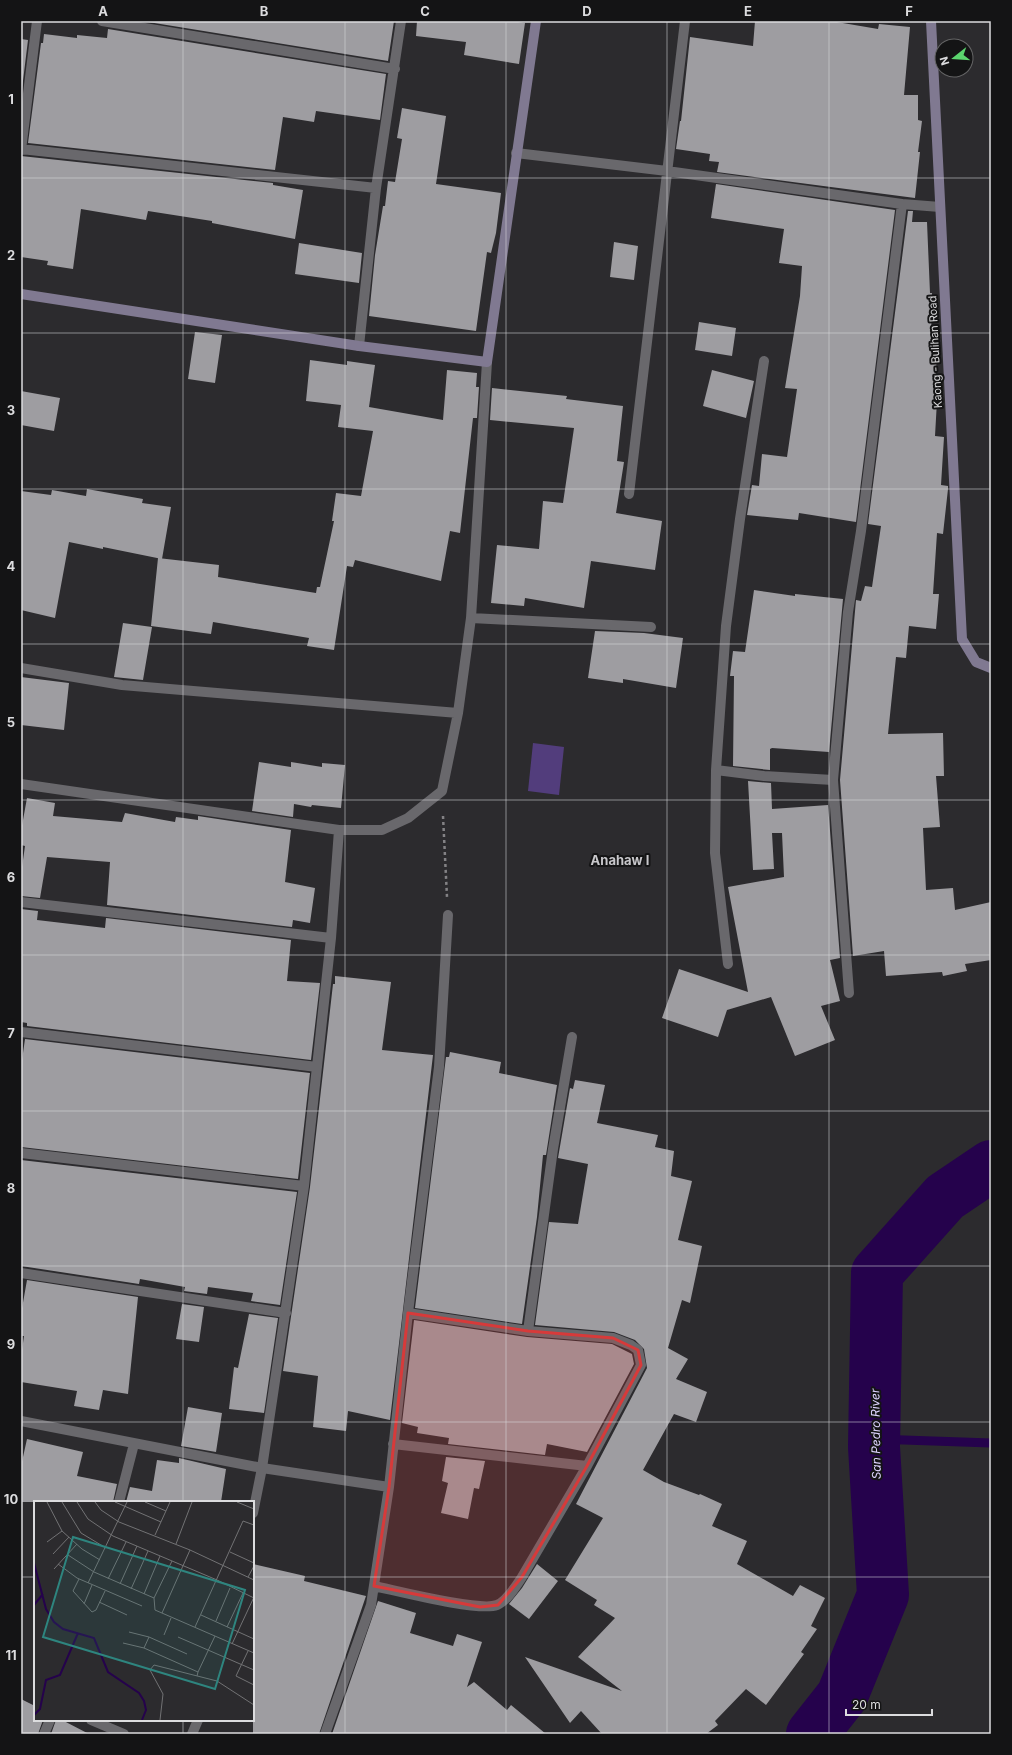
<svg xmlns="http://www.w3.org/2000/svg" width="1012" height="1755" viewBox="0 0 1012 1755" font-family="Inter,sans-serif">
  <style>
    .green { fill: #523d7c }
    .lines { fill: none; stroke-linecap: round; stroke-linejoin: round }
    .stream { stroke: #25024c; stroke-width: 9 }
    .river { stroke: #25024c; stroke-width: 52 }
    .building { fill: #9e9da1 }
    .path { stroke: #838285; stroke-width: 2.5; stroke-dasharray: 3 3; stroke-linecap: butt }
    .street { stroke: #69686c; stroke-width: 10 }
    .secondary { stroke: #807991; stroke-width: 10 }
    .marked { fill: #d73a3a; fill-opacity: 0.2; stroke: #d73a3a; stroke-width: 3; stroke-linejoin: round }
    .grid { fill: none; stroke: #dcdcde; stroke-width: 1; stroke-opacity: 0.55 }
    .labels { text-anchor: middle; stroke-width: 4; stroke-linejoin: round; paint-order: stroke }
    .street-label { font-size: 11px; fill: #dcdcde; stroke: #141415 }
    .water-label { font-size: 12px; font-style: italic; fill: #ddd3fe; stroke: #141415 }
    .quarter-label { font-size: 13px; font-weight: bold; fill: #c8c7cb; stroke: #141415 }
    .inset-river { fill: none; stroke: #25024c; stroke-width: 2 }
    .inset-road { fill: none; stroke: #727274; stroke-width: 1 }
    .view { fill: #2e857f; fill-opacity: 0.15; stroke: #2e857f; stroke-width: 2 }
    .inset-edge { fill: none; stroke: #dcdcde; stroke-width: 2 }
    .neatline { fill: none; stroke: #dcdcde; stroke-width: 1.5 }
    .grid-label { font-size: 13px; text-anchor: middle; font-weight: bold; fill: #dcdcde }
  </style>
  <rect width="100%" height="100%" fill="#2c2b2e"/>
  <path class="green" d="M533 743 564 747 559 795 528 791Z"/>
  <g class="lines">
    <path class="stream" d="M875 1439 991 1443"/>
    <path class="river" d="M812 1734 842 1696 883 1595 874 1447 877 1273 945 1197 991 1166"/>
  </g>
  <path class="building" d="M142 21H394L388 61Z
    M417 21H511L525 23 519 64 464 55 466 42 416 36Z
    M755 21H831L878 29 879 24 910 27 904 95H918V120L922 121 918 152H920L915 198 717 172 719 162 709 161 710 154 676 149 680 121H681L690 37 753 46Z
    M108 29 386 74 380 120 316 111 314 122 283 117 275 170 28 143 41 43H43L44 34 77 38V35L107 38Z
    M21 39 28 40 21 97Z
    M402 108 446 116 436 184 501 193 496 233 491 253 487 252 476 331 369 316 375 255 383 206H385L388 181 395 182 402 139 397 138Z
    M21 156 273 183V185L303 190 295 239 212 223V221L148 211 146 220 81 209 73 269 47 265 48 261 21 257Z
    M716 184 895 210 856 522 799 513 798 520 747 515 752 485 759 486 762 454 787 457 797 389 785 388 800 296 802 266 779 263 784 229 711 218Z
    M908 211H913L912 222H927L930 293H932L931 341 938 342 935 383H938L935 436 944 437 941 485 948 486V489L943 534 937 533 933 594H939L936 629 909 626 906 658 896 657 888 734 943 733 944 776H936L940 827 923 828 926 890 953 888 955 910 991 902V960L965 964 967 971 943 976 942 972 886 976 884 951 853 956 840 780 856 600 861 601 865 586 872 587 881 526 868 524Z
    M614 242 638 246 634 280 610 277Z
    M299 243 362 253 359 283 295 274Z
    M699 322 736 328 732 356 695 350Z
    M195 332 222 335 215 383 188 379Z
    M310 360 347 365V361L375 365 369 407 443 420 447 370 477 373 476 387H479L477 418H473L460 533 450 531 441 581 355 560 353 567 347 566 334 650 307 646 309 638 213 622 211 634 151 626 158 558 219 565 218 577 316 593 317 587H320L334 521H332L336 493 361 496 373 431 338 427 341 405 306 401Z
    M712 370 754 381 746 418 703 406Z
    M492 388 567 396 566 399 623 406 617 461 624 462 616 513 662 521 655 570 591 561 584 608 525 598 524 606 491 603 497 545 539 549 543 501 563 503 574 428 490 420Z
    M21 391 60 398 54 431 21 425Z
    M87 489 143 499 142 503 171 507 162 559 103 547V549L69 542 55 618 21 610V491L51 495 52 490 86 496Z
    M754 590 795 596V594L843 599 829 752 772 748 770 749V770L733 766 734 676H730L733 651 745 652Z
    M123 623 152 627 143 680 114 677Z
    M595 631 644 633 683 638 676 688 623 679V683L588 678Z
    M21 677 69 683 64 730 21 725Z
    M259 762 291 767V762L322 767V763L345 765 341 808 312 805 311 807 294 804 293 817 252 811Z
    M748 781 771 783 772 809 828 805 840 958 830 960 840 1001 821 1006 835 1040 795 1056 771 997 727 1010 718 1037 662 1018 679 969 748 992 728 887 784 877 782 833H772L774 869 753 870Z
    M27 798 55 803 53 816 122 822 125 813 175 822 176 817 198 820V816L291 830 285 882 315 888 310 923 293 920 292 927 107 905 110 862 47 857 40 898 21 896V874L25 846 21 845V831Z
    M21 909 38 911 37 920 105 928 106 918 291 940 287 981 320 983 311 1060 27 1026V1023L21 1022Z
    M335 976 391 982 382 1050 433 1055 390 1420 348 1411 346 1431 313 1427 318 1376 283 1371 310 1187 333 984H335Z
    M25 1039 310 1073 298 1179 21 1147V1067Z
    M450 1052 501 1062 499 1073 557 1085 546 1155H543L537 1217 522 1324 415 1308 446 1057H449Z
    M575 1080 605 1085 597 1123 658 1135 655 1147 674 1151 671 1176 692 1181 678 1240 702 1246 690 1303 682 1300 668 1348 688 1359 676 1379 707 1392 696 1422 674 1414 643 1470 664 1482 699 1495 700 1494 722 1504 712 1526 747 1541 737 1564 793 1596 800 1585 825 1598 811 1626 817 1629 801 1652 804 1654 766 1705 746 1689 715 1721 718 1725 706 1734H602L581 1711 570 1723 525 1657 622 1691 578 1657 615 1618 594 1605 597 1600 565 1580 603 1518 576 1504 647 1368 644 1349 635 1340 614 1332 535 1325 549 1222 578 1224 588 1164 558 1158 570 1088 573 1089Z
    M21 1160 297 1192 280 1305 251 1301 253 1293 208 1287 207 1294 184 1291 185 1287 140 1279 139 1284 21 1266Z
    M27 1280 138 1297 128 1394 103 1390 99 1410 74 1406 77 1391 21 1382V1357L24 1336H21V1314Z
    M182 1304 204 1307 199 1342 176 1339Z
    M249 1314 278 1318 264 1413 229 1409 234 1367 238 1368Z
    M414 1320 527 1337 612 1344 632 1354 634 1364 587 1452 547 1444 545 1455 448 1444 449 1438 417 1433 418 1427 402 1423Z
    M188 1407 222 1413 216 1452 181 1446Z
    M27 1439 83 1452 77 1476 117 1484 113 1502H21V1466Z
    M446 1457 485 1461 479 1489 474 1488 468 1519 441 1513 448 1483 442 1481Z
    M179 1458 226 1469 221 1502H126L130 1487 152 1491 157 1460 179 1463Z
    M253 1564 305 1576 304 1581 366 1596 319 1734H253Z
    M537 1564 558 1581 529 1619 509 1604 522 1588Z
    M378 1601 416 1613 410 1633 453 1646 457 1634 482 1642 467 1687 474 1682 507 1710 511 1705 546 1734H332Z
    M21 1699 35 1706V1720H43L38 1734H21Z
    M56 1720H62L89 1734H51Z"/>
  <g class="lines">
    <path class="path" d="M443 816 447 897"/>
    <path class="street" d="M102 21 395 69
      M21 149 376 188
      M21 150 37 21
      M516 153 667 171 902 204
      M359 346 376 188 401 21
      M629 494 685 21
      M471 618 651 627
      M21 668 122 685 458 713
      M716 770 764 776 833 780 848 612 861 531 902 204 940 207
      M833 780 849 993
      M21 784 339 830H382L408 818 442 791 458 713 471 618 487 362
      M21 902 331 938
      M728 964 715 853 716 770 726 626 740 519 764 361
      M21 1032 317 1067
      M21 1153 304 1186
      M21 1273 286 1313
      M528 1331 553 1149 572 1037
      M21 1421 262 1468 389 1487
      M393 1444 587 1466
      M119 1502 134 1444
      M253 1513 262 1468 304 1186 331 938 339 830
      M374 1586C398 1591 479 1612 497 1605 507 1601 516 1586 522 1577L587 1466 641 1365 638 1350 631 1345 613 1338 528 1331 408 1313
      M91 1720 124 1734
      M44 1734 50 1720
      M192 1734 198 1720
      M325 1734 371 1605 389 1487 408 1313 439 1067 448 915"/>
    <path class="secondary" d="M931 21 962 639 976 662 991 668
      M21 294 359 346 487 362 536 21"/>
  </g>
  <path class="marked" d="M408 1313 528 1331 613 1338 638 1350 641 1365 587 1466 522 1577 498 1605 480 1607 374 1586 389 1487Z"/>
  <path class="grid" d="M183 21V1502M345 21V1734M506 21V1734M667 21V1734M829 21V1734M21 178H991M21 333H991M21 489H991M21 644H991M21 800H991M21 955H991M21 1111H991M21 1266H991M21 1422H991M21 1577H35M253 1577H991M183 1720V1734"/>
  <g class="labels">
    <g class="street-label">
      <text transform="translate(935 352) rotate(-93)" y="4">Kaong - Bulihan Road</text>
    </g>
    <g class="water-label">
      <text transform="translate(876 1434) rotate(-91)" y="4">San Pedro River</text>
    </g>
    <g class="quarter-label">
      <text x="620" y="865">Anahaw I</text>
    </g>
  </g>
  <g transform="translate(34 1501)">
    <rect width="220" height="220" fill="#2c2b2e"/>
    <path class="inset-river" d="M0 62 12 108 20 121 29 128 60 137 74 171 105 192 110 200 112 209 108 219M0 104 9 93M0 214 6 208 12 179 26 174 44 132"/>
    <path class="inset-road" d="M13 1 28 30 48 48 66 59M28 1 47 32 72 47M43 1 54 18 79 35 183 79 220 97M61 1 67 9 85 21 156 49 220 79M81 1 127 21M111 1 132 10M203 1 220 8M121 34 136 1M13 41 28 30M142 43 158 1M196 51 220 62M19 53 35 36M34 54 60 71 120 97M138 60 120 97 121 109 220 152M24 63 43 77 108 105M20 68 43 43M214 76 220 65M45 78 39 90 58 111 62 109 71 90M74 78 92 41M54 82 93 1M86 83 103 45M97 88 114 50M110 93 126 55M65 101 93 114M50 103 58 84M128 112 156 49M167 114 220 138M182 120 196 87M161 126 209 20 220 24M193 126 209 92M95 131 115 136 153 153M130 134 137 117M115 136 110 147 164 171 163 175M144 136 220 169M89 142 110 147M198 143 220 96M214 150 202 175 220 184M164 171 181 135M126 219 129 193 116 169 120 164 183 180 220 204"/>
    <path class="view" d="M39 36 211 89 181 188 9 136Z"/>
    <rect width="220" height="220" class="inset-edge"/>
  </g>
  <rect width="1012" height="1755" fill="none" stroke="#141415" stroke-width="44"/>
  <g transform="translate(954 58) rotate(253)"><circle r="19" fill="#141415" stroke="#646465"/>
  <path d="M0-3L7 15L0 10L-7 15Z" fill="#5bd56e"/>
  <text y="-6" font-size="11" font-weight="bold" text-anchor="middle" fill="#dcdcde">N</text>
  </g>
  <path d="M846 1709v6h86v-6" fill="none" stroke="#dcdcde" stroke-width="2"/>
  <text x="852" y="1709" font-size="12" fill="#dcdcde" stroke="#141415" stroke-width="3" paint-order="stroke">20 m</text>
  <rect x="22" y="22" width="968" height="1711" class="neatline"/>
  <g class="grid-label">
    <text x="103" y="16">A</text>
    <text x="264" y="16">B</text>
    <text x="425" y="16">C</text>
    <text x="587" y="16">D</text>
    <text x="748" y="16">E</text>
    <text x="909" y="16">F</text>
    <text x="11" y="104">1</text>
    <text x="11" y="260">2</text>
    <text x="11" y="415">3</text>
    <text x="11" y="571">4</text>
    <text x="11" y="727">5</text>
    <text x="11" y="882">6</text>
    <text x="11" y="1038">7</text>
    <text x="11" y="1193">8</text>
    <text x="11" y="1349">9</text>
    <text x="11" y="1504">10</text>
    <text x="11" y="1660">11</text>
  </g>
</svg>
